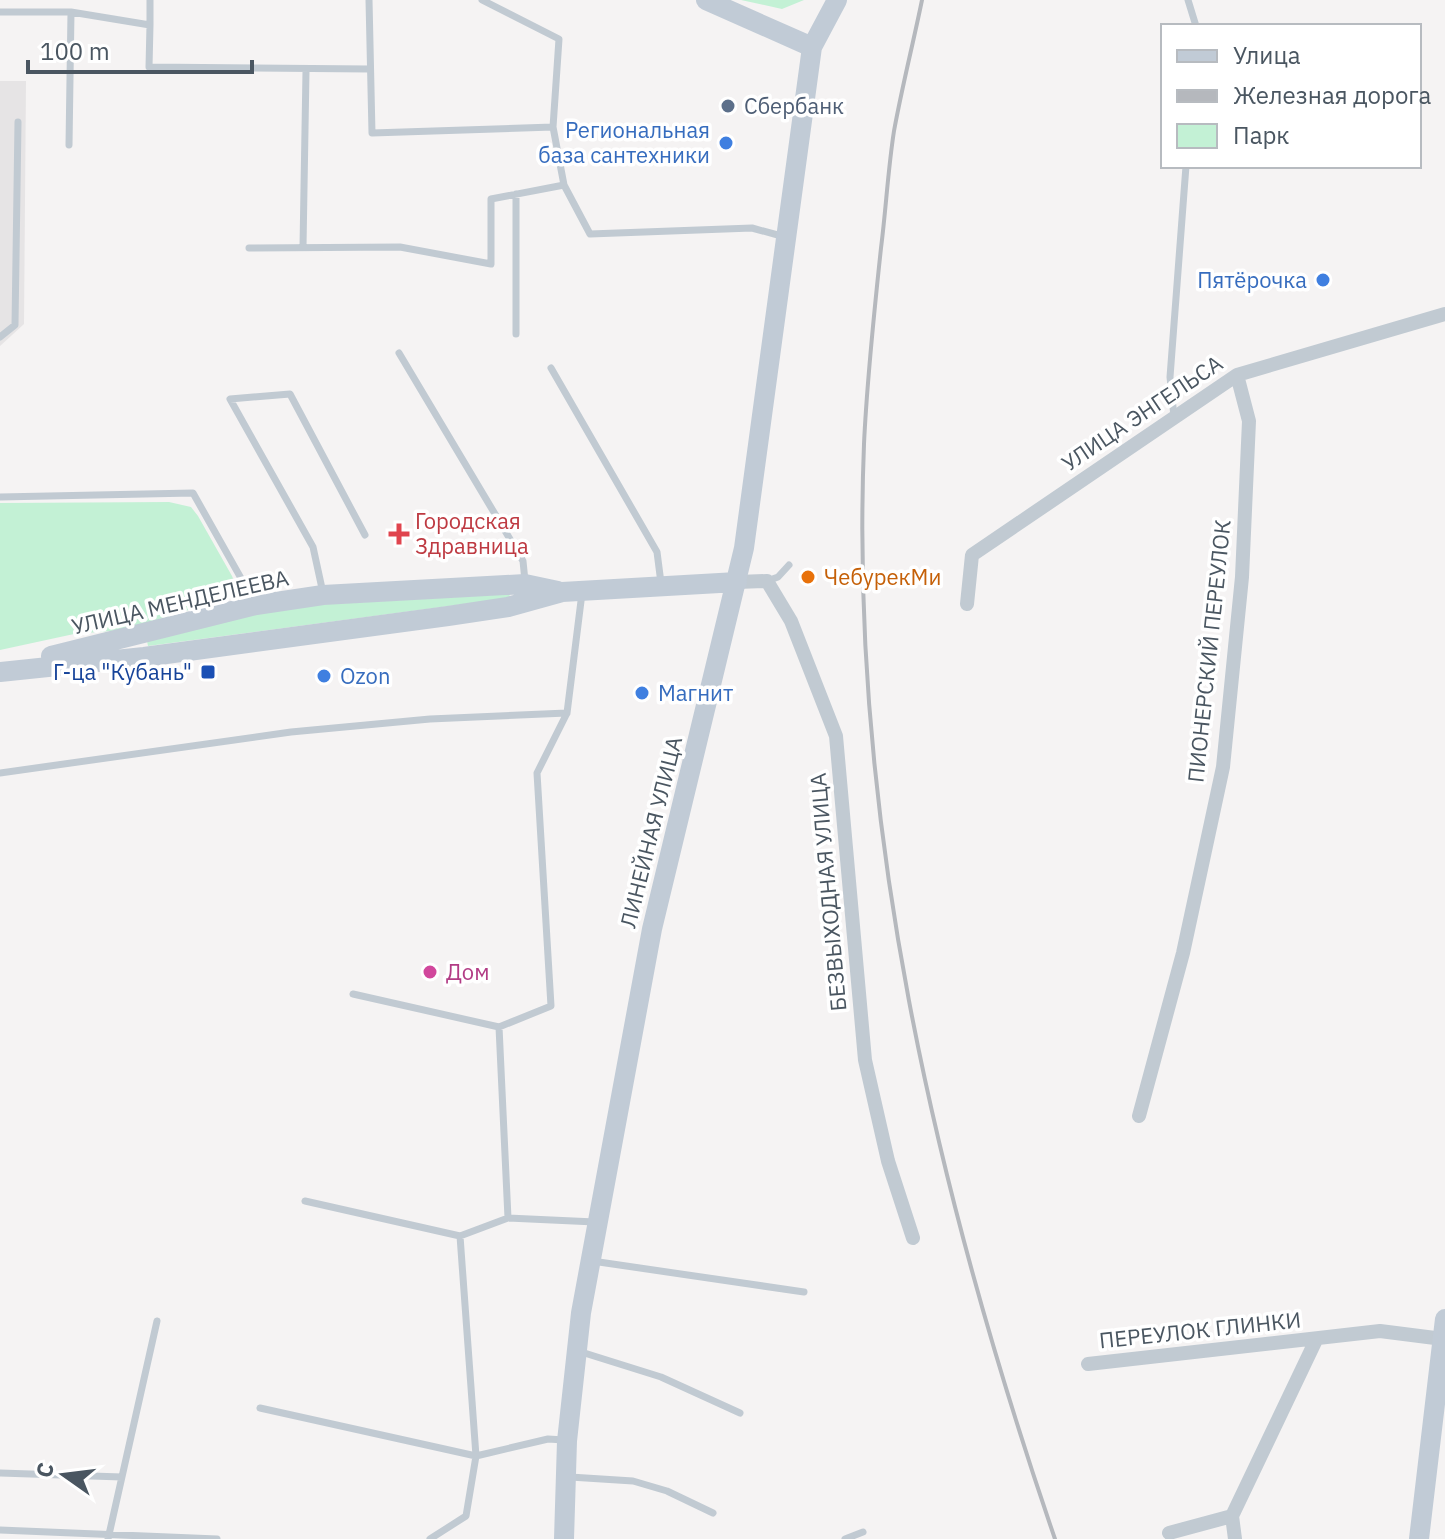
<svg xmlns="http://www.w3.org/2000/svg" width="1445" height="1539" viewBox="0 0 1445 1539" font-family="'IBM Plex Sans',sans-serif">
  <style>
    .education { fill: #e6e4e5 }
    .green { fill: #c3f1d5 }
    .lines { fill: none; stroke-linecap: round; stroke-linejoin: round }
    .lane { stroke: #c1cad2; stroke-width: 7 }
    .street { stroke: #c1cad2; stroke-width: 14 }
    .secondary { stroke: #c1cbd6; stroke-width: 20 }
    .rail { stroke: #b5b8bd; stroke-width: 4 }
    .service-dot { fill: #5c6f8a; stroke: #fff; stroke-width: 3 }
    .shop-dot { fill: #3f7fe0; stroke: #fff; stroke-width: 3 }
    .health-dot { fill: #e0444e; stroke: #fff; stroke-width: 3 }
    .food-dot { fill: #e8710a; stroke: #fff; stroke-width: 3 }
    .transit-dot { fill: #1a4fb4; stroke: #fff; stroke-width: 3 }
    .hotel-dot { fill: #d1479c; stroke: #fff; stroke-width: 3 }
    .labels { text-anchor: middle; stroke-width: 7; stroke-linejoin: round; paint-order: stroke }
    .service-label { font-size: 22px; fill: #4e5e75; stroke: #fff; text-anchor: start }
    .shop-label { font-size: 22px; fill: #366cbe; stroke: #fff; text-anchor: end }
    .street-label { font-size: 22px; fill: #4a5661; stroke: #fff }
    .health-label { font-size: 22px; fill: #be3a42; stroke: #fff; text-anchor: start }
    .food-label { font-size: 22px; fill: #c56008; stroke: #fff; text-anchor: start }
    .transit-label { font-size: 22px; fill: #164399; stroke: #fff; text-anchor: end }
    .hotel-label { font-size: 22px; fill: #b23c85; stroke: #fff; text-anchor: start }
  </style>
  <rect width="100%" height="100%" fill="#f5f3f3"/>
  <path class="education" d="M0 81H26L24 324 0 346Z"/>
  <path class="green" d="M741 0H804L782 9Z
    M169 502 191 507 198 516 232 576 236 586 225 599 123 630 74 634 0 650V503Z
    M510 594 509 598 148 646 147 641 276 607Z"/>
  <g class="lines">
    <path class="lane" d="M369 0 372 133 553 127 564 185 590 234 752 228 785 237
      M482 0 559 39 553 127
      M1188 0 1196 26
      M0 12H71L69 145
      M71 12 150 25V0
      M150 25 149 67 369 69
      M516 194V334
      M303 247 306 71
      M249 248 400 247 491 264V199L564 185
      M0 337 15 325 18 122
      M399 353 523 561 525 581
      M551 368 657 552 661 583
      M1174 417 1170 377 1186 166
      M0 497 193 493 255 603
      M767 581 778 577 789 565
      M323 593 313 547 230 399 290 394 365 535
      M0 773 291 732 430 719 567 713
      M353 994 499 1027 508 1218
      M499 1027 551 1006 537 773 567 713 582 593
      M460 1236 508 1218 595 1222
      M592 1261 804 1292
      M578 1351 661 1377 740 1413
      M260 1408 476 1456 460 1236 305 1201
      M0 1473 122 1477
      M570 1477 633 1481 667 1491 713 1513
      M0 1530 217 1539
      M108 1539 157 1321
      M430 1539 466 1516 476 1456 548 1439 564 1440
      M845 1539 863 1532"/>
    <path class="street" d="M737 582 767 581 791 621 836 736 865 1060 888 1161 913 1238
      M967 604 972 555 1237 375 1445 314
      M1139 1116 1183 953 1223 767 1242 577 1249 421 1237 375
      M1088 1364 1380 1331 1443 1339
      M1232 1516 1235 1539
      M1169 1533 1232 1516 1316 1340"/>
    <path class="secondary" d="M706 0 812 47
      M51 656 256 605 323 595 525 584 558 591
      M0 672 144 657 448 616 508 607 562 592 737 582
      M564 1539 567 1441 581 1313 652 929 744 548 812 47 837 0
      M1419 1539 1445 1319"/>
    <path class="rail" d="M922 0C913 44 902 87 894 131 888 169 886 209 881 248 874 313 867 379 864 444 849 817 935 1189 1055 1539"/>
  </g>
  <circle class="service-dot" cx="728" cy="106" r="8"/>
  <g class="shop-dot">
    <circle cx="726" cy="143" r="8"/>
    <circle cx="1323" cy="280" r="8"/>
    <circle cx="324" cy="676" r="8"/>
    <circle cx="642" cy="693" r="8"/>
  </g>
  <path class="health-dot" d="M395 522h8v8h8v8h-8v8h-8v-8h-8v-8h8z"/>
  <circle class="food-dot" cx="808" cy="577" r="8"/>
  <rect class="transit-dot" x="200" y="664" width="16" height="16" rx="4"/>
  <circle class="hotel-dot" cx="430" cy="972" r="8"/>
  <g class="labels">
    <g class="service-label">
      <text x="744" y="114">Сбербанк</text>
    </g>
    <g class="shop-label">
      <text x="710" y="138">Региональная<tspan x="710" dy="25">база сантехники</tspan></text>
      <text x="1307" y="288">Пятёрочка</text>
      <text x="340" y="684" text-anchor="start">Ozon</text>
      <text x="658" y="701" text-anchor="start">Магнит</text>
    </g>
    <g class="street-label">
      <text transform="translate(1142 413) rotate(-34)" y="8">УЛИЦА ЭНГЕЛЬСА</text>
      <text transform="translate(180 602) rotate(-13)" y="8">УЛИЦА МЕНДЕЛЕЕВА</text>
      <text transform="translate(1209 651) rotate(-84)" y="8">ПИОНЕРСКИЙ ПЕРЕУЛОК</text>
      <text transform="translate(651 832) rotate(-76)" y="8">ЛИНЕЙНАЯ УЛИЦА</text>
      <text transform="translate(828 892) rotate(-95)" y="8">БЕЗВЫХОДНАЯ УЛИЦА</text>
      <text transform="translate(1200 1330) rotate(-6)" y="8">ПЕРЕУЛОК ГЛИНКИ</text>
    </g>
    <g class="health-label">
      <text x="415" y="529">Городская<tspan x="415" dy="25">Здравница</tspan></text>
    </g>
    <g class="food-label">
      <text x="824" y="585">ЧебурекМи</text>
    </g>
    <g class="transit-label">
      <text x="192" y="680">Г-ца "Кубань"</text>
    </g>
    <g class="hotel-label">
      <text x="446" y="980">Дом</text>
    </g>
  </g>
  <rect x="1161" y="24" width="260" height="144" fill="#ffffff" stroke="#b7bbc0" stroke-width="2"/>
  <rect x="1177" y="50" width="40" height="12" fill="#c1cbd6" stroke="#b7bbc0" stroke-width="2"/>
  <text x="1233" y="64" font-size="24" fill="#4a5661">Улица</text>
  <rect x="1177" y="90" width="40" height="12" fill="#b5b8bd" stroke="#b7bbc0" stroke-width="2"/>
  <text x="1233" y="104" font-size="24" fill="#4a5661">Железная дорога</text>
  <rect x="1177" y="124" width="40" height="24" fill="#c3f1d5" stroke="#b7bbc0" stroke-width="2"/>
  <text x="1233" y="144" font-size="24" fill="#4a5661">Парк</text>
  <g transform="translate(64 1475) rotate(284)" stroke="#ffffff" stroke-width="6" paint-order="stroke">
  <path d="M0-6L14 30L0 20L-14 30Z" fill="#4a5661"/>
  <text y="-12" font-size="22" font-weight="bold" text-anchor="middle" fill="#4a5661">С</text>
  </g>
  <path d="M28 60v12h224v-12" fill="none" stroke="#4a5661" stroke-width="4"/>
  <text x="40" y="60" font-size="24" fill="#4a5661" stroke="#ffffff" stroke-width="6" paint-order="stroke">100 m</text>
</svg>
